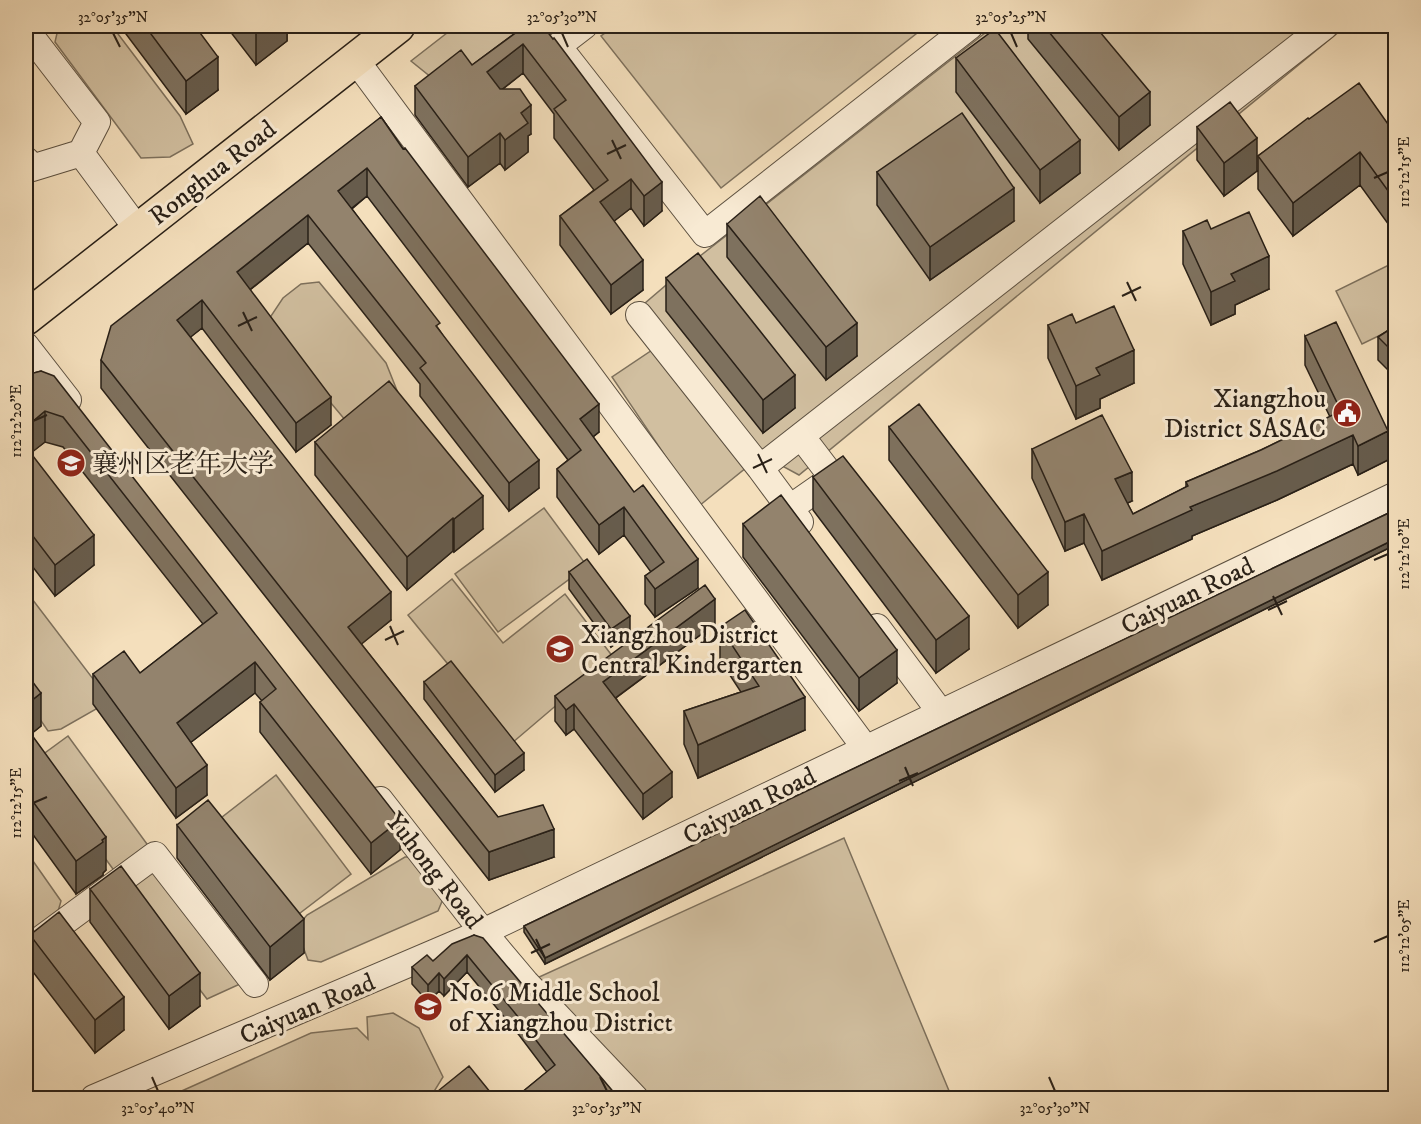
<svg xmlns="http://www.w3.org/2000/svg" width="1421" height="1124" viewBox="0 0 1421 1124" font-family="'IM FELL DW Pica','Noto Serif SC',serif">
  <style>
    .green { fill: #d1bfa0; stroke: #7d705c; stroke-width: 1.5 }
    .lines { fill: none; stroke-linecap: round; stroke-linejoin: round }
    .minor-casing { stroke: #5c5040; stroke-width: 28 }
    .major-casing { stroke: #292017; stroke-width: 36 }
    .minor { stroke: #f8ead3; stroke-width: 26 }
    .major { stroke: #f4dfbc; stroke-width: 33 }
    .wall { fill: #7e715e; stroke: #292017; stroke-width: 1.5 }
    .shaded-wall { fill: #675c4c; stroke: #292017; stroke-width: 1.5 }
    .building { fill: #93836d; stroke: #292017; stroke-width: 1.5 }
    .ticks { fill: none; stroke: #292017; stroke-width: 2 }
    .labels { text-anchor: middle; stroke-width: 6; stroke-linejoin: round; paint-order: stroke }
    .street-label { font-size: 26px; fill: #292017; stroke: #f8ead3 }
    .poi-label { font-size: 26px; fill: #292017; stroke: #f8ead3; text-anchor: start }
    .neatline { fill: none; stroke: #292017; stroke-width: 2 }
    .ticks-label { font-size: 15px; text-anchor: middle; fill: #292017 }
  </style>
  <rect width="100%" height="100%" fill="#f4dfbc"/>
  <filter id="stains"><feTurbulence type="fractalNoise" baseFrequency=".00333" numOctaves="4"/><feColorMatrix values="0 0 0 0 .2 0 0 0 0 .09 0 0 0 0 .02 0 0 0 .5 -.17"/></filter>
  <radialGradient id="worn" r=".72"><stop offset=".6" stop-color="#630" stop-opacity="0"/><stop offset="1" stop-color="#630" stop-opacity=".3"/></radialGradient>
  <path class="green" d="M56 26H112L180 116 193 144 170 157 141 158 55 42 58 29Z
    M456 26H538L452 94 411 61Z
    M615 26H926L721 188 601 36Z
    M994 26H1346L799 475 762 455 699 506 612 377 664 342 644 304 700 256Z
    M1395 262V328L1362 344 1336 291Z
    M319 282 386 363 398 393 351 427 280 342 269 319 283 298 301 284Z
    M544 508 587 566 498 632 455 574Z
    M452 579 503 643 565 594 613 657 512 743 408 615Z
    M26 591 100 688 105 704 61 729 48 731 26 699Z
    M68 736 155 855 251 979 207 999 118 883 121 880 34 761Z
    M276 775 351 874 287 923 212 825Z
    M844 838 952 1098H635L526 983Z
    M26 851 61 901 57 915 26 938Z
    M405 857H412L443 899 438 911 321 962 308 960 296 928 307 915Z
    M393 1013 419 1028 443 1077 430 1098H166L311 1033 357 1028 368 1039 367 1017Z"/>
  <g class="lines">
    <g class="minor-casing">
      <path id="minor" d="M584 26 558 46 705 234 970 26
        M26 30 97 122 81 153 32 168 26 160
        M355 59 866 749
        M81 153 138 230
        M639 315 760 468 800 522
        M26 346 68 400
        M760 468 1325 26
        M790 508 833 478 801 436
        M877 627 941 713
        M380 800 483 932 526 983 635 1098
        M26 950 155 855 255 984
        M94 1098 483 932 1396 495"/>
    </g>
    <g class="major-casing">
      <path id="major" d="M26 318 398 26"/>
    </g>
    <use href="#minor" class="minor"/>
    <use href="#major" class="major"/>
  </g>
  <path class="wall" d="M120 26H195L218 90 186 114Z
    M226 26H287V41L256 65Z
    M525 26 662 211 644 226 631 208 614 221 643 290 611 314 560 245V216L594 190 554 138V114L523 73 503 89 531 134 528 136V152L505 170 500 163 468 187 415 115V86L472 65Z
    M1028 26H1095L1150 125 1119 150 1028 39Z
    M956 58 1080 173 1040 203 956 92Z
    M381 117 599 432 593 437 698 588 655 617 645 604V576L651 572 624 535 599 554 557 497V469L568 460 367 196 352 209 440 331 539 488 509 511 420 396V384L308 243 250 290 331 425 296 452 202 328 190 337 391 620 361 644 498 817 554 857 489 880 101 388V360Z
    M1309 119 1395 134 1394 232 1360 185 1293 236 1258 189V156Z
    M1197 127 1257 171 1224 196 1197 160Z
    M877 172 1014 221 930 280 877 205Z
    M727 224 857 356 826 380 727 257Z
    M1211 229 1269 289 1235 305V314L1211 325 1183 264V231Z
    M666 278 795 408 763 433 666 311Z
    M1076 323 1134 383 1100 399V408L1076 419 1048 358V325Z
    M1395 326V392L1393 388V375L1378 360V337Z
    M1305 336 1388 460 1358 475 1353 464 1277 500 1192 536V539L1102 580 1084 543 1065 551 1032 478V449L1132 501 1127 503 1133 514 1186 487V482L1261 450 1330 417 1305 365Z
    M41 371 400 850 371 874 260 732V702L262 701 255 693 191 742 207 795 176 818 93 704V674L140 673 203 624 63 447 45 442 30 453 94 565 55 596 26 558V375Z
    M889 427 1048 605 1018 628 889 460Z
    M315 442 483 529 454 552 453 551 407 590 315 475Z
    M813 477 969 649 936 673 813 510Z
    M1395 510V545L545 964 524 932V926Z
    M743 524 897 683 859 711 743 557Z
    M569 572 630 633 611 647 569 589Z
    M715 624 616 698 672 797 643 819 574 729 566 735 555 721V696Z
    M720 627 805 730 698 778 684 744V711L741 692 720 660Z
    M26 673 41 726 31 734 106 870 103 873V875L76 894 26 825Z
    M424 682 524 770 495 792 424 699Z
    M177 825 304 953 270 980 177 858Z
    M90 889 200 1006 169 1029 90 922Z
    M30 935 124 1030 95 1053 30 968Z
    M474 935 616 1098H515L547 1072 519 1035 467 972 444 996 439 991 428 1002 412 984V967L433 961Z
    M438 1091 495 1098H438Z"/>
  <path class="shaded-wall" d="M265 26H287V41L256 65V32Z
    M523 44V73L487 101V72Z
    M218 57V90L186 114V81Z
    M1150 92V125L1119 150V117Z
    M531 105V134L528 136V152L505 170V140L521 113Z
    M500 133V163L468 187V157Z
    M1257 138V171L1224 196V163Z
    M1080 140V173L1040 203V170Z
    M1360 152V185L1293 236V203Z
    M367 168V196L338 219V191Z
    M631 179V208L600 232V202Z
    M662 182V211L644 226V196Z
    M1014 188V221L930 280V247Z
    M1395 197V230L1394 232V199Z
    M308 215V243L237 300V272Z
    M1269 256V289L1235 305V314L1211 325V292L1231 274Z
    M643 260V290L611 314V285Z
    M202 300V328L177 348V320Z
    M857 323V356L826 380V347Z
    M1134 350V383L1100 399V408L1076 419V386L1096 368Z
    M795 375V408L763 433V400Z
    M331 397V425L296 452V423Z
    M599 404V432L580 447V419Z
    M45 411V442L26 457V427Z
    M1388 431V460L1358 475V446Z
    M1353 435V464L1277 500 1192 536V539L1102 580V551L1190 507Z
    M539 460V488L509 511V483Z
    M1132 472V501L1115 509V479Z
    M483 496V529L454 552V519Z
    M624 507V535L599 554V525Z
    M1084 514V543L1065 551V522Z
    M453 518V551L407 590V557Z
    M94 535V565L55 596V565Z
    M1395 539V545L545 964V958Z
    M698 559V588L655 617V589Z
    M1048 572V605L1018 628V595Z
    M391 592V620L348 655V627Z
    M715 599V624L603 707V682Z
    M630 616V633L611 647V629Z
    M969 616V649L936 673V640Z
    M897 650V683L859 711V678Z
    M255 662V693L177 753V723Z
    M41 693V726L26 738V705Z
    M805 697V730L698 778V745Z
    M574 704V729L566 735V710Z
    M524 753V770L495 792V775Z
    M207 765V795L176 818V788Z
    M672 772V797L643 819V794Z
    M400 820V850L371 874V843Z
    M554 829V857L489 880V852Z
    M106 837V870L103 873V875L76 894V861Z
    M304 919V953L270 980V947Z
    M467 955V972L444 996V979Z
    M200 973V1006L169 1029V996Z
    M439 973V991L428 1002V985Z
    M124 997V1030L95 1053V1020Z
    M576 1091V1098H566Z"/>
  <path class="building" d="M145 26H195L218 57 186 81Z
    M251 26H265L256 32Z
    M525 26H543L553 39 554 38 662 182 644 196 631 179 600 202 643 260 611 285 560 216 608 180 554 109 566 100 523 44 487 72 500 89H520L531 105 521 113 528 123 505 140 500 133 468 157 415 86 461 50 472 65Z
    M1044 26H1095L1150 92 1119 117Z
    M995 29 1080 140 1040 170 956 58Z
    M1359 83 1395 134V197L1394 199 1360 152 1293 203 1258 156 1308 118 1309 119Z
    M1230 102 1257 138 1224 163 1197 127Z
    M962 113 1014 188 930 247 877 172Z
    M381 117 403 149 405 148 599 404 580 419 634 492 643 485 698 559 655 589 645 576 664 562 624 507 599 525 557 469 581 450 367 168 338 191 440 323 436 326 539 460 509 483 420 368 426 363 308 215 237 272 331 397 296 423 202 300 177 320 391 592 348 627 498 817 543 805 554 829 489 852 101 360 111 326Z
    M760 196 857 323 826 347 727 224Z
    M1249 212 1269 256 1231 274 1235 281 1211 292 1183 231 1207 220 1211 229Z
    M698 253 795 375 763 400 666 278Z
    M1114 306 1134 350 1096 368 1100 375 1076 386 1048 325 1072 314 1076 323Z
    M1336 322 1388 431 1358 446 1353 435 1277 471 1190 507 1192 510 1102 551 1084 514 1065 522 1032 449 1102 415 1132 472 1115 479 1133 514 1188 486 1186 482 1261 450 1341 411 1305 336Z
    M1395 326V354L1378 337Z
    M41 371 54 376 400 820 371 843 260 702 276 689 255 662 177 723 207 765 176 788 93 674 124 651 140 673 217 613 63 417 45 411 26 427V375Z
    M389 381 483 496 454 519 453 518 407 557 315 442Z
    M919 404 1048 572 1018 595 889 427Z
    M26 447 94 535 55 565 26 527Z
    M843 456 969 616 936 640 813 477Z
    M781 495 897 650 859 678 743 524Z
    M1395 510V539L545 958 524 926Z
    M587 559 630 616 611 629 569 572Z
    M705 585 715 599 603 682 672 772 643 794 574 704 566 710 555 696Z
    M745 610 805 697 698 745 684 711 759 686 720 627Z
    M451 661 524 753 495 775 424 682Z
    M26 673 41 693 26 705Z
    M26 727 106 837 102 840 103 842 76 861 26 792Z
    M208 800 304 919 270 947 177 825Z
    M121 866 200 973 169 996 90 889Z
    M59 912 124 997 95 1020 30 935Z
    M474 935 483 938 616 1095 612 1098H581L576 1091 566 1098H515L555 1065 519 1018 467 955 444 979 439 973 428 985 412 967 427 955 433 961 452 944Z
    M469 1066 495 1098H444L438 1091Z"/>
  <path class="ticks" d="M113 33 120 47M562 33 568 47M1011 33 1017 47M612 140 621 159M607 154 626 145M1374 178 1388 172M1127 282 1136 301M1122 296 1141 287M243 312 252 331M238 326 257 317M33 421 47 415M758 454 767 473M753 468 772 459M1374 560 1388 554M1273 596 1282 615M1268 610 1287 601M390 626 398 645M385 640 404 631M905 767 913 786M899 781 918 773M33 803 47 797M536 939 545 958M1374 942 1388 936M531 953 550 944M152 1077 158 1091M600 1077 607 1091M1049 1077 1055 1091"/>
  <defs>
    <g id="civic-disc" transform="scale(1.5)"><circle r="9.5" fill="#8f2418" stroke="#f8ead3"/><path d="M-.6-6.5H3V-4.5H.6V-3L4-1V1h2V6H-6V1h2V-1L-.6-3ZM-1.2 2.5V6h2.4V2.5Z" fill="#fff"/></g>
    <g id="university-disc" transform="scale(1.5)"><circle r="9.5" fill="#8f2418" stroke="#f8ead3"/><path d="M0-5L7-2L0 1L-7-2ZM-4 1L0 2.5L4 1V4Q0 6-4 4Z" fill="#fff"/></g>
    <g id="school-disc" transform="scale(1.5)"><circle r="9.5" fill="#8f2418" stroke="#f8ead3"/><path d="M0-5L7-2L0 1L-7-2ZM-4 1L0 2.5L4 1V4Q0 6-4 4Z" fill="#fff"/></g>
  </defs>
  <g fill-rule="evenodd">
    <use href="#civic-disc" x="1347" y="413"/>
    <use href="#university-disc" x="71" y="463"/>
    <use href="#school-disc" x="560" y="649"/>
    <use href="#school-disc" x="428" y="1007"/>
  </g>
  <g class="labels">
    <g class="street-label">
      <text transform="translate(212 172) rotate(-38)" y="9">Ronghua Road</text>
      <text transform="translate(1187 595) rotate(-26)" y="9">Caiyuan Road</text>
      <text transform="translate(749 805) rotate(-26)" y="9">Caiyuan Road</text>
      <text transform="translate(435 870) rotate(52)" y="9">Yuhong Road</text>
      <text transform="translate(307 1008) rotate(-23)" y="9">Caiyuan Road</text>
    </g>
    <g class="poi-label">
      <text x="1326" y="407" text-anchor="end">Xiangzhou<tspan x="1326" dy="30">District SASAC</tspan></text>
      <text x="92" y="472">襄州区老年大学</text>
      <text x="581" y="643">Xiangzhou District<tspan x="581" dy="30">Central Kindergarten</tspan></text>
      <text x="449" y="1001">No.6 Middle School<tspan x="449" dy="30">of Xiangzhou District</tspan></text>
    </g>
  </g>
  <rect width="1421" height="1124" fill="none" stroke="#f4dfbc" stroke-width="66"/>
  <rect x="33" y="33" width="1355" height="1058" class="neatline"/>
  <g class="ticks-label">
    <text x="113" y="22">32°05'35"N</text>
    <text x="562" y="22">32°05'30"N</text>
    <text x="1011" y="22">32°05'25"N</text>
    <text transform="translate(1404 172) rotate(-90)" y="5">112°12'15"E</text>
    <text transform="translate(16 421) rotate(-90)" y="5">112°12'20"E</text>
    <text transform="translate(1404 554) rotate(-90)" y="5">112°12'10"E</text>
    <text transform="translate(16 803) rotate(-90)" y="5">112°12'15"E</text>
    <text transform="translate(1404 936) rotate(-90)" y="5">112°12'05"E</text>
    <text x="158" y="1113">32°05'40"N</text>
    <text x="607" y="1113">32°05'35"N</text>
    <text x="1055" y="1113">32°05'30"N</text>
  </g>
  <rect width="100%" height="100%" filter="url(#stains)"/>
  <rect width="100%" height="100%" fill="url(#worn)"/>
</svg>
